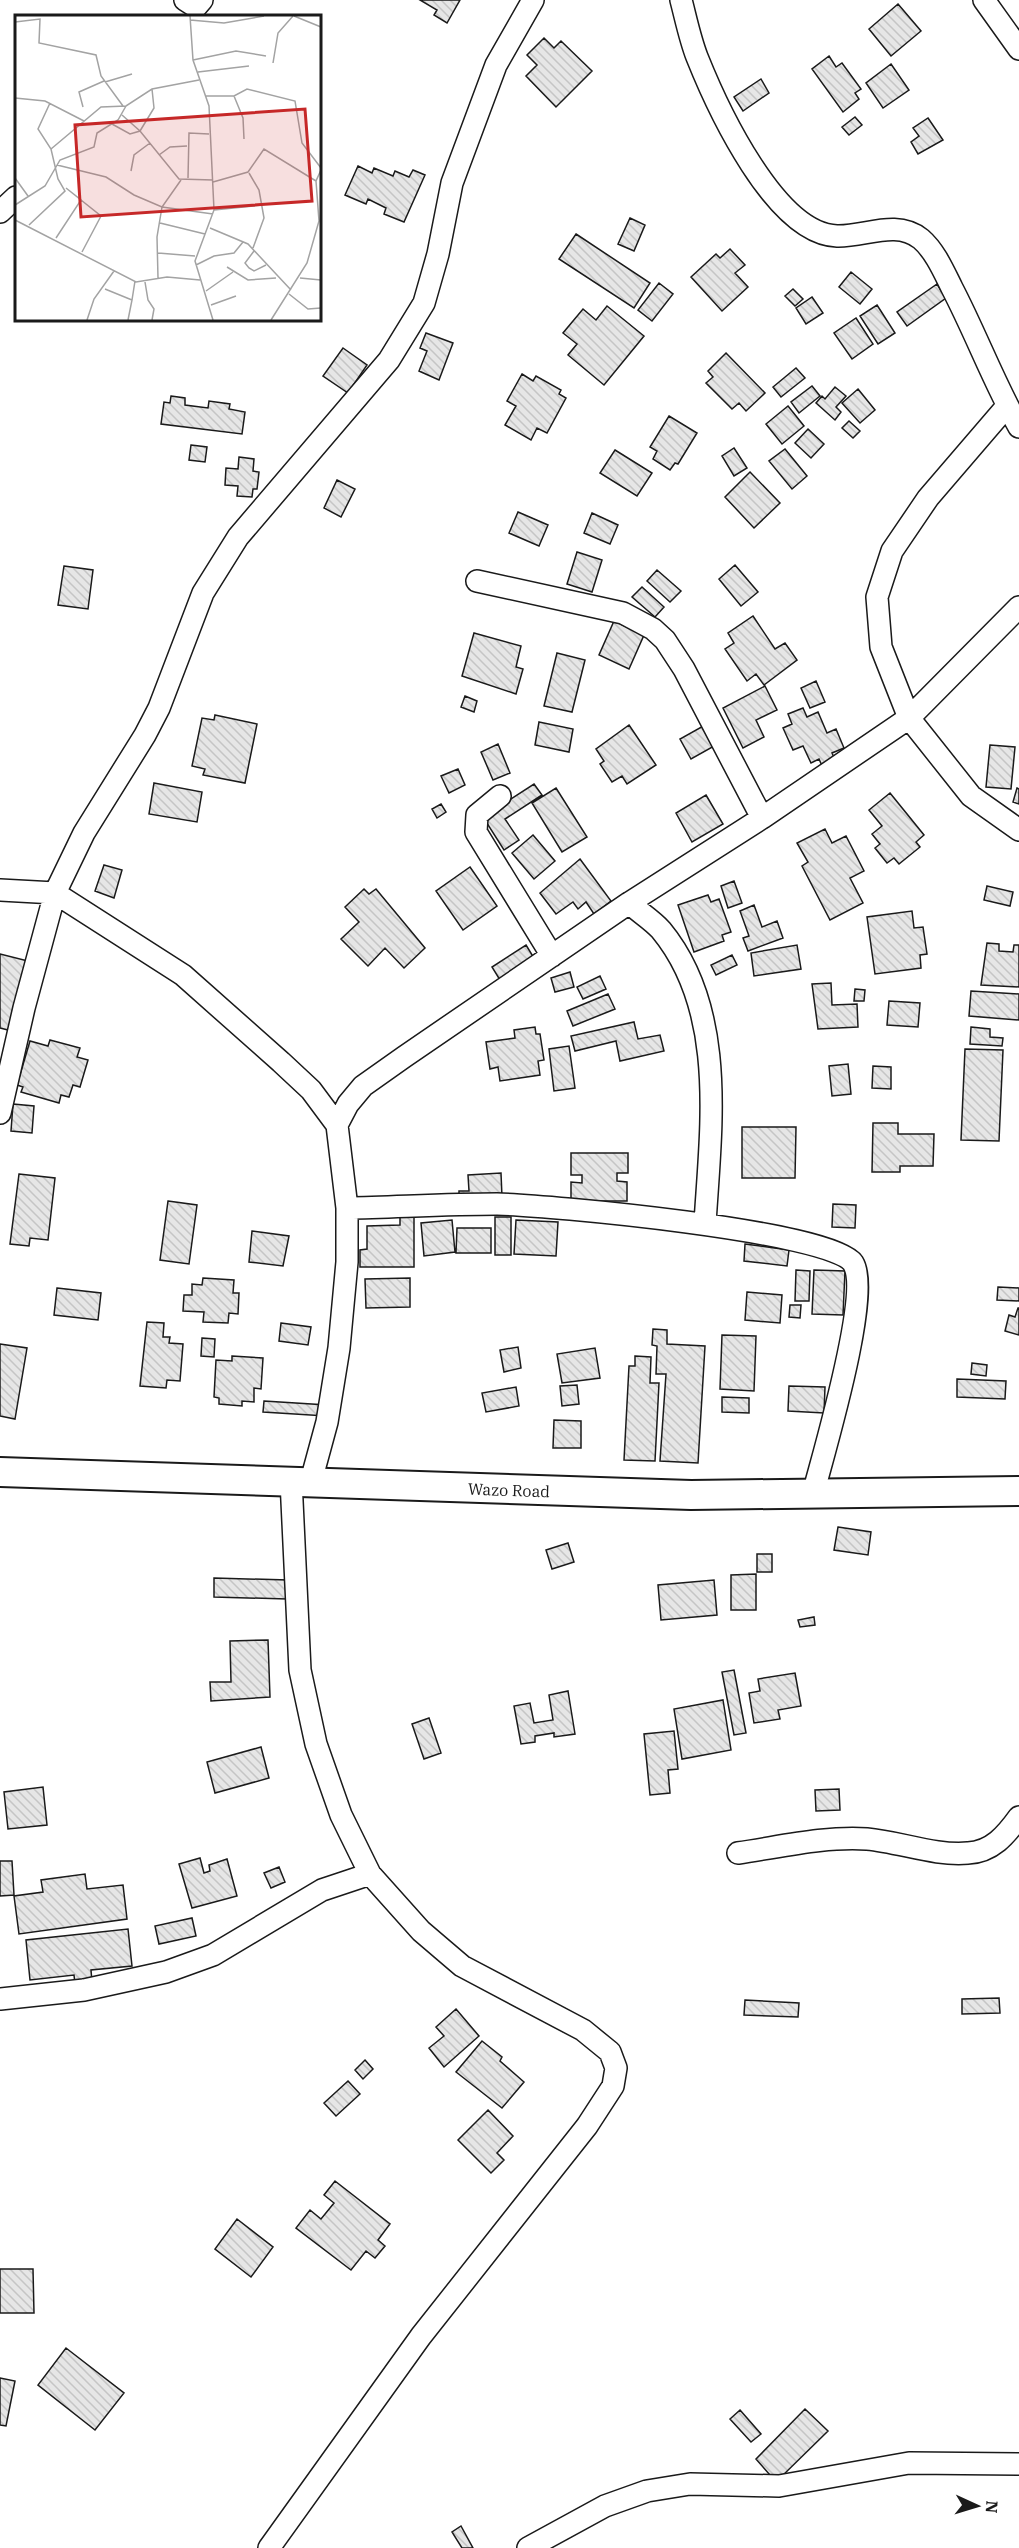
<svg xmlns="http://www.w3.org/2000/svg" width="1019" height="2548" viewBox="0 0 1019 2548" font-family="'IBM Plex Serif',serif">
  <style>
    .building { fill: url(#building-back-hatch); stroke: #1a1a1a; stroke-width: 1.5 }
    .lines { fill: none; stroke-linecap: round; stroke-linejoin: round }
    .street-casing { stroke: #1a1a1a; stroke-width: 24 }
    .secondary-casing { stroke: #1a1a1a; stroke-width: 32 }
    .street { stroke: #fff; stroke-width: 21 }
    .secondary { stroke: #fff; stroke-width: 28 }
    .labels { text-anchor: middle; stroke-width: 4.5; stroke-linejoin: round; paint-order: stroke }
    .street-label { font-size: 16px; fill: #1a1a1a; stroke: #fff }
    .inset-road { fill: none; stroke: #a3a3a3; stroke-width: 1.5 }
    .view { fill: #c62828; fill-opacity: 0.15; stroke: #c62828; stroke-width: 3 }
    .inset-edge { fill: none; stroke: #1a1a1a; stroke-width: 3 }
  </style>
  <defs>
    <pattern id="building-back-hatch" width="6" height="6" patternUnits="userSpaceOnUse" patternTransform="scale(1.5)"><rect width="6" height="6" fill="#e6e6e6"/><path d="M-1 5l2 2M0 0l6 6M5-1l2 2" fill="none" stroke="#c5c5c5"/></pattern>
  </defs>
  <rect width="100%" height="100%" fill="#fff"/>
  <path class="building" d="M420 0H460L447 23 434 15 437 10Z
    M898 4 921 31 891 56 869 29Z
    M544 38 554 48 561 41 592 71 556 107 526 76 537 65 527 55Z
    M829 56 836 67 842 63 861 89 855 93 859 99 843 112 812 69Z
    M891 64 909 90 883 108 866 83Z
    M761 79 769 93 743 111 734 97Z
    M855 117 862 125 849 135 842 127Z
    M928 118 943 140 918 154 911 142 919 136 913 128Z
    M358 166 372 173 374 168 393 176 395 171 409 177 413 170 425 175 404 222 384 214 386 208 368 199 366 204 345 195Z
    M630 218 645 225 634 251 618 244Z
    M576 234 650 283 634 308 559 259Z
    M730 249 745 265 735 273 748 287 722 311 691 277 716 254 720 258Z
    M851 272 872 289 860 304 839 287Z
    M659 283 673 294 652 321 638 310Z
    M937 284 946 298 907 326 897 312Z
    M793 289 803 299 795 306 785 296Z
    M812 297 823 313 806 324 796 308Z
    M877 305 895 333 878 344 860 316Z
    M607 306 644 336 604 385 568 355 577 344 563 333 583 309 596 320Z
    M856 318 873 344 852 359 834 333Z
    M426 333 453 343 439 380 419 371 427 351 420 348Z
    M343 348 367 365 348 393 323 376Z
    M726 353 765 393 746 411 739 403 732 409 706 383 713 377 708 371Z
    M796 368 805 378 781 397 773 387Z
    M522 374 533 381 536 376 561 390 559 394 566 398 547 433 537 428 531 440 505 425 516 406 507 401Z
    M812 386 820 396 799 413 791 402Z
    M835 387 846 396 836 407 841 412 835 420 816 403 822 396 825 399Z
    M858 389 875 410 860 423 842 403Z
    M171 396 185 398V405L208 408 209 401 230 404 229 409 245 412 242 434 161 424 164 402 170 403Z
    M788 406 804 426 782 444 766 424Z
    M669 416 697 433 678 464 675 463 670 470 653 459 657 451 650 447Z
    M849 421 860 431 853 438 842 428Z
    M808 429 824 444 811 458 795 443Z
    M191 445 207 447 205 462 189 460Z
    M734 448 747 468 734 476 722 456Z
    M785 449 807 476 792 489 769 461Z
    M615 450 652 473 637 496 600 473Z
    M239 457 254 459 253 471 259 472 257 489H253L252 497 237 496 238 486 225 485 226 468 238 469Z
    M750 472 780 503 754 528 725 497Z
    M337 480 355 489 341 517 324 508Z
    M518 512 548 525 539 546 509 533Z
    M592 513 618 525 610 544 584 533Z
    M577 552 602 560 592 592 567 584Z
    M735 565 758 592 741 606 719 579Z
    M64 566 93 570 88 609 58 605Z
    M657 570 681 591 670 602 647 581Z
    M642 587 664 607 655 617 632 597Z
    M753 616 775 649 785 643 797 660 764 685 756 674 747 681 725 649 734 643 728 633Z
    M614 621 644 635 629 669 599 655Z
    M474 633 521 646 516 667 523 669 516 694 462 676Z
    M557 653 585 660 572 712 544 706Z
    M816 681 825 702 810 708 801 688Z
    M765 686 777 710 756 720 764 737 743 748 723 708Z
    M465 696 477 701 474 712 461 707Z
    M803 708 807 717 818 712 827 733 836 729 844 748 832 753 836 762 823 768 819 759 811 763 803 746 793 750 783 728 792 724 788 714Z
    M215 715 257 724 245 783 203 775 205 769 192 766 202 718 214 720Z
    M539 722 573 729 569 752 535 745Z
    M629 725 656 765 627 784 622 776 612 782 600 764 604 761 596 749Z
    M705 725 716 745 691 759 680 739Z
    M498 744 510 773 493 780 481 752Z
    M990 745 1015 747 1011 789 986 787Z
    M458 769 465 785 449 793 441 776Z
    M154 783 202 792 197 822 149 814Z
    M534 784 542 795 505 819 519 840 504 850 483 817Z
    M556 788 587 837 562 852 532 803Z
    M1017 788 1019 789V804L1013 802Z
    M890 793 924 835 916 842 920 847 899 864 894 858 887 863 875 848 880 844 872 834 882 826 869 810Z
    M706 795 723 824 692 842 676 813Z
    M441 804 446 812 437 818 432 809Z
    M825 829 832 843 846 836 864 871 850 878 863 903 830 920 802 866 808 862 797 843Z
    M533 835 555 861 534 879 512 853Z
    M580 859 611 901 594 914 586 902 578 909 573 902 556 914 540 893Z
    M104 865 122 870 114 898 95 891Z
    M470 867 497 906 463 930 436 891Z
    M734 881 742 903 728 908 721 886Z
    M987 886 1013 892 1010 906 984 900Z
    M364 889 369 894 376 889 425 948 404 968 385 948 368 966 341 939 359 922 345 907Z
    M708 895 711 902 719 899 731 932 722 935 724 941 694 952 678 905Z
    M754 905 762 927 777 921 783 938 748 951 743 938 749 936 740 911Z
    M912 911 914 928 923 927 927 954 920 955 921 968 875 974 867 917Z
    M987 943 999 944V951L1013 952 1014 945H1019V987L981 985Z
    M526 945 537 963 503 985 492 967Z
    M797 945 801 969 754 976 751 953Z
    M0 954 28 961 12 1031 0 1028Z
    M732 955 737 965 716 975 711 965Z
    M570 972 574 987 555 992 551 978Z
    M600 976 606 989 583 999 577 987Z
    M831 983 832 1005 857 1004 858 1027 818 1029 812 984Z
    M855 989 865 990 864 1001H854Z
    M971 991 1019 994V1020L969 1016Z
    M608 994 615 1009 573 1026 567 1011Z
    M889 1001 920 1003 918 1027 887 1025Z
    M634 1022 638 1039 660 1035 664 1051 620 1061 616 1041 575 1051 571 1036Z
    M535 1027 536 1034H540L544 1060 538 1061 540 1075 500 1081 498 1067 490 1069 486 1042 515 1038 514 1030Z
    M971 1027 990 1029V1037L1003 1038 1002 1046 970 1044Z
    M50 1040 80 1048 77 1057 88 1060 80 1087 73 1085 69 1097 61 1095 59 1103 21 1092 23 1087 17 1085 30 1041 48 1046Z
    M569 1046 575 1088 554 1091 549 1049Z
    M965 1049 1003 1050 999 1141 961 1140Z
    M848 1064 851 1094 832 1096 829 1066Z
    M873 1066 891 1067V1089L872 1088Z
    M13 1104 34 1106 32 1133 11 1131Z
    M873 1123H898V1134H934L933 1166H900V1172H872Z
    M742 1127H796L795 1178H742Z
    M571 1153H628V1173H617V1181L627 1182V1201H571V1182L582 1183V1175H571Z
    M501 1173 502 1197 459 1200V1191H469L468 1175Z
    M19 1174 55 1178 48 1240 30 1238 29 1246 10 1244Z
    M168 1201 197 1205 189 1264 160 1260Z
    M833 1204 856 1205 855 1228 832 1227Z
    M400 1217H414V1267H360V1250L367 1249V1226L400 1225Z
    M495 1217H511V1255H495Z
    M452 1220 455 1252 424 1256 421 1223Z
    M516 1220 558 1222 556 1256 514 1254Z
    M457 1228H491V1253H456Z
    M252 1231 289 1236 283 1266 249 1262Z
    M745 1244 789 1250 787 1266 744 1261Z
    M796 1270 810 1271 809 1301H795Z
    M814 1270 845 1271 843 1315 812 1314Z
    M203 1278 234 1280 233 1293H239L238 1314 229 1313 228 1323 203 1322 204 1312 183 1311 184 1295H192V1284L202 1285Z
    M410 1278V1307L366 1308 365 1279Z
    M998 1287 1019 1288V1301L997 1300Z
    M57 1288 101 1293 98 1320 54 1315Z
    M747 1292 782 1295 780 1323 745 1320Z
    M790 1305H801L800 1318 789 1317Z
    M1018 1308H1019V1335L1005 1331 1009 1315 1015 1317Z
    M147 1322 164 1323 163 1337H170L169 1343 183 1344 180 1381 167 1380 166 1388 140 1386Z
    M281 1323 311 1327 308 1345 279 1341Z
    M653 1329 667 1330V1344L705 1346 698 1463 660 1461 666 1374H656L657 1346 652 1345Z
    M722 1335 756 1336 754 1391 720 1389Z
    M202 1338 215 1339 214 1357 201 1356Z
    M0 1344 27 1348 15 1419 0 1416Z
    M518 1347 521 1368 504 1372 500 1350Z
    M595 1348 600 1378 562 1383 557 1354Z
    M232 1356 263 1358 261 1389 254 1388V1402L242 1401V1406L219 1404V1398L214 1397 216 1360 232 1361Z
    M635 1356 651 1357 650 1383H659L655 1461 624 1460 629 1366H635Z
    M972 1363 987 1365 986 1376 971 1374Z
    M957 1379 1006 1381 1005 1399 957 1397Z
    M577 1385 579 1404 562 1406 560 1386Z
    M789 1386 825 1387 824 1413 788 1411Z
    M516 1387 519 1406 486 1412 482 1393Z
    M722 1397 749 1398V1413L722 1412Z
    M264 1401 327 1405 326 1416 263 1412Z
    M554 1420 581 1421V1448H553Z
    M838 1527 871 1532 868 1555 834 1550Z
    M568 1543 574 1562 552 1569 546 1550Z
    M757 1554H772V1572H757Z
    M756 1574V1610H731V1575Z
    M214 1578 288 1580 287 1599 214 1597Z
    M714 1580 717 1615 661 1620 658 1585Z
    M814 1617 815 1625 800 1627 798 1620Z
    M268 1640 270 1697 211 1701 210 1682H231L230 1641Z
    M734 1670 746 1733 734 1735 722 1672Z
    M795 1673 801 1706 778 1710 780 1719 754 1723 749 1693 760 1691 758 1679Z
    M568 1691 575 1734 554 1737V1733L535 1736V1742L521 1744 514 1706 530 1703 534 1723 553 1720 549 1695Z
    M723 1700 731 1750 682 1759 674 1709Z
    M429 1718 441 1753 424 1759 412 1724Z
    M674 1731 678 1769 668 1770 670 1793 650 1795 644 1734Z
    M261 1747 269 1778 215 1793 207 1762Z
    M43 1787 47 1825 8 1829 4 1792Z
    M839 1789 840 1810 816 1811 815 1790Z
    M200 1858 204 1873 210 1871 209 1865 227 1859 237 1896 192 1908 179 1864Z
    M0 1861H12L14 1895 0 1896Z
    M279 1867 285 1882 271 1888 264 1873Z
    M85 1874 87 1889 123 1885 127 1919 19 1934 14 1896 43 1892 41 1880Z
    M192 1918 196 1936 159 1944 155 1926Z
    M128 1929 132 1966 91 1970 92 1982 75 1984 74 1975 30 1980 26 1940Z
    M999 1998 1000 2013 962 2014V1999Z
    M745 2000 799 2003 798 2017 744 2015Z
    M456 2009 479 2036 444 2067 429 2048 444 2036 436 2027Z
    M482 2041 502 2057 500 2061 524 2082 502 2108 456 2072Z
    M365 2060 373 2069 363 2079 355 2070Z
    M348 2081 360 2094 336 2116 324 2103Z
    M488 2110 513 2136 497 2153 504 2160 491 2173 458 2140Z
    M335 2181 390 2224 378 2240 385 2246 375 2258 366 2251 351 2270 296 2228 310 2210 321 2219 334 2203 324 2195Z
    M237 2219 273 2247 251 2277 215 2249Z
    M0 2269H33L34 2313H0Z
    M66 2348 124 2393 95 2430 38 2385Z
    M0 2378 15 2381 6 2426 0 2425Z
    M805 2409 828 2431 776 2482 756 2459Z
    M740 2410 761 2434 751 2442 730 2419Z
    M461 2526 473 2548H462L452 2532Z"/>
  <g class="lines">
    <g class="street-casing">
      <path id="street" d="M185 0 196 7 202 0
        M681 0C686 19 690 39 697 57 717 107 775 234 837 236 865 237 896 219 921 239 935 251 944 272 952 288 976 334 994 383 1019 427
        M984 0 1019 49
        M0 212 16 197
        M1007 406 928 498 892 551 877 597 881 647 909 718 971 796 1019 830
        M477 581 623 613 653 629 665 640 684 669 762 818
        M500 796 477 815 476 832 552 956
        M0 890 55 893 183 975 281 1062 311 1090 337 1125
        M629 903C639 912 652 920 661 930 727 1010 711 1126 705 1223
        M0 1113 24 1008 55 893 84 833 145 735 159 708 203 593 238 537 389 360 424 303 438 254 452 183 496 65 533 0
        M347 1208C397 1207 447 1204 497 1204 546 1205 832 1231 853 1263 872 1293 823 1455 813 1494
        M311 1481 327 1422 339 1348 347 1262V1208L337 1125 348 1104 363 1086 404 1057 629 903 762 818 909 718 1019 607
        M738 1853C780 1847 825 1836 867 1839 900 1842 935 1856 968 1853 992 1852 1006 1835 1019 1817
        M0 1999 84 1990 166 1972 213 1955 322 1890 370 1874
        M269 2548 421 2336 587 2126 613 2086 616 2068 610 2052 583 2030 462 1966 421 1931 370 1874 341 1815 316 1744 300 1670 291 1480
        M528 2548 605 2506 647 2491 690 2484 779 2486 909 2463 1019 2464"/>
    </g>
    <g class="secondary-casing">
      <path id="secondary" d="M0 1472 691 1495 1019 1491"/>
    </g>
    <use href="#street" class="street"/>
    <use href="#secondary" class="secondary"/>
  </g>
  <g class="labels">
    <g class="street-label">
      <text transform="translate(509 1490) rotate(2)" y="6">Wazo Road</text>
    </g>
  </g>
  <g transform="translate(15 15)">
    <rect width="306" height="306" fill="#fff"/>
    <path class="inset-road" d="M175 1 178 45 194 91 199 195 180 246 198 305M279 1 306 12M175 5 209 8 249 1M0 7 25 4 24 28 81 40 86 61 108 91M178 45 221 36 251 41M258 48 263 18 278 1M183 57 234 51M90 67 117 59M190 81H219L232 74 280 86 287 128 306 153M219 81 228 103 229 124M0 83 30 86 69 106M68 92 64 77 89 66M107 100 125 116 164 164 198 165M97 109 115 119 125 116 139 93 137 74M36 134 86 92 111 91 137 74 184 65M144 140 155 132 172 131M42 150 91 162 119 180 147 192 198 199M116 156 119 140 135 128M234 158 244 175 249 203 238 233M0 163 13 181M173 163 174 118 194 119M198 167 233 157 249 134 301 166M66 185 86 201 67 237M0 190 30 171 45 145 79 132 82 118 103 105 111 91M199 195 247 190M0 205 121 267 152 262 185 265M145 208 190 219M14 210 50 176 43 164 36 134 23 114 35 88M195 213 233 229 276 275M41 223 66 185 51 173M239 236 230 248 234 253 239 256 251 250M143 238 180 241M181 250 199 241 219 238 228 227M212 252 233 265 261 263M143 263 142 222 147 192 166 165M285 263 306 265M130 267 133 285 139 294 137 305M90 274 117 285 113 305M191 276 218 257M274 279 293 294 306 293M117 285 120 266M196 290 221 281M72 305 79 284 99 256M256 305 292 248 304 206 301 166 306 155"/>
    <path class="view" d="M290 94 297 186 66 202 60 110Z"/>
    <rect width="306" height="306" class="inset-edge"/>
  </g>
  <g transform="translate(977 2506) rotate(94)" stroke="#ffffff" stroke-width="4.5" paint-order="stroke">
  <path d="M0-4.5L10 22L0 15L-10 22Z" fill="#1a1a1a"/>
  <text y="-9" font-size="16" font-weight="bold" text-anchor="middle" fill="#1a1a1a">N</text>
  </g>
</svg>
